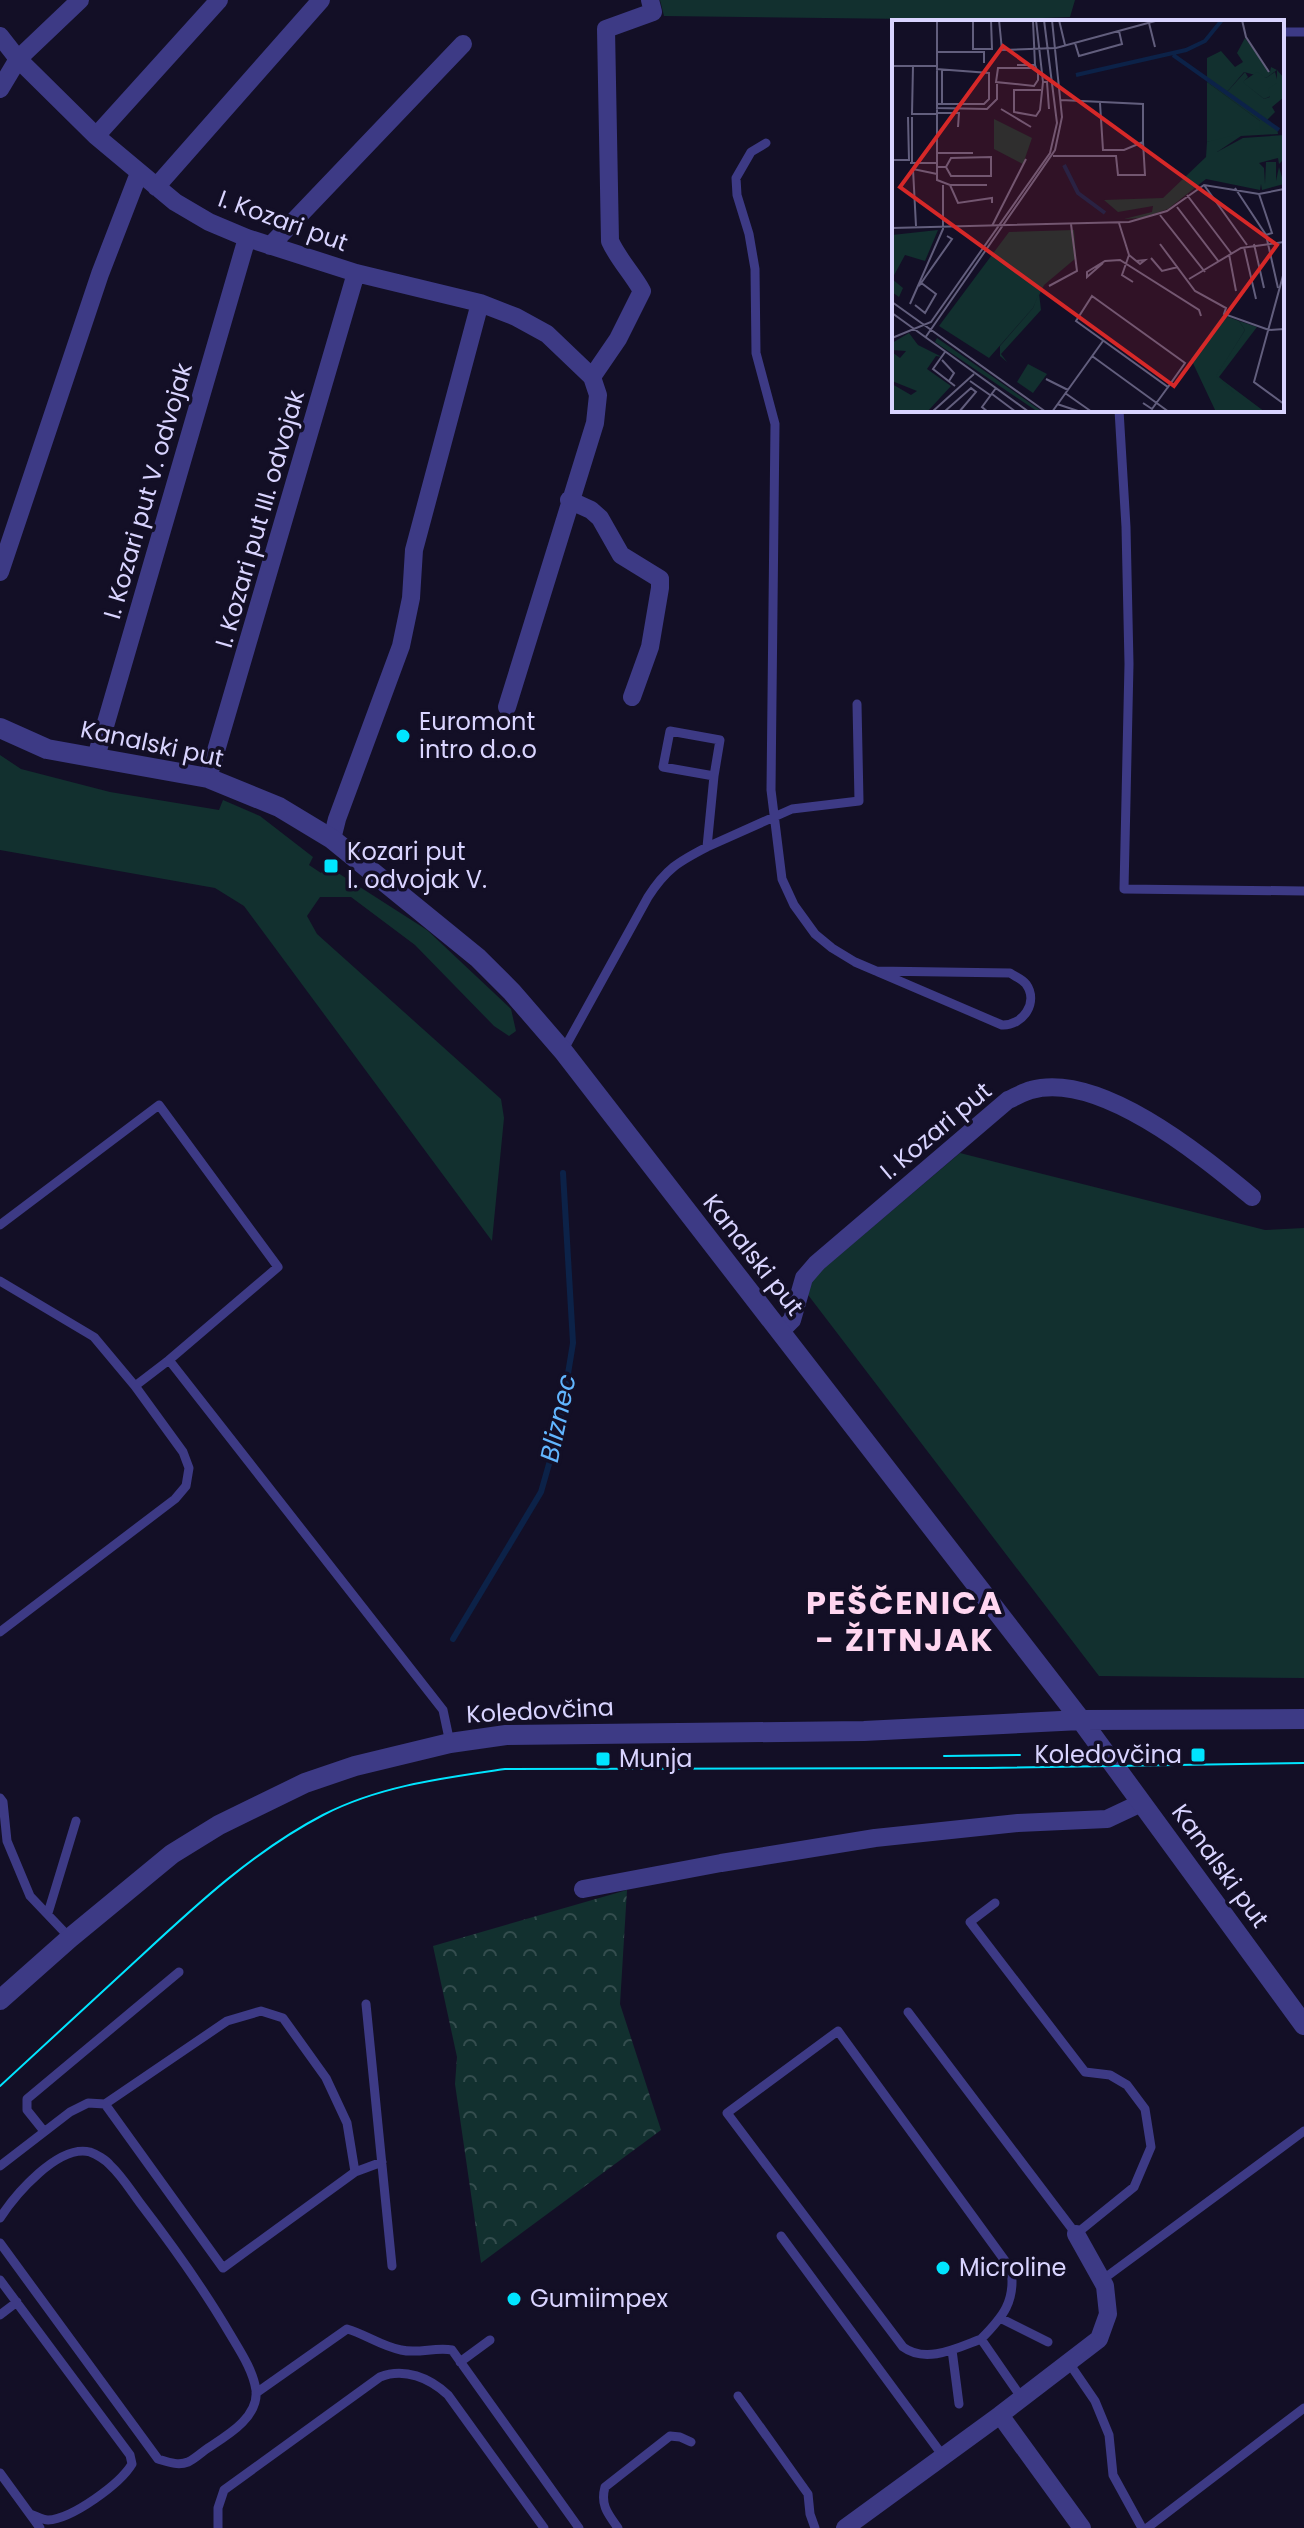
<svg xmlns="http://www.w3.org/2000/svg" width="1304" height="2528" viewBox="0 0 1304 2528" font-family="Poppins,sans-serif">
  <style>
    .grass { fill: #12302f }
    .forest { fill: url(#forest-crowns) }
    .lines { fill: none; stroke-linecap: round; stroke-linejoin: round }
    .stream { stroke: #0c2248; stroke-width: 6 }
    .service { stroke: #3d3a85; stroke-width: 9 }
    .minor { stroke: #3d3a85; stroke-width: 18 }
    .tertiary { stroke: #3d3a85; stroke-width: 20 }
    .tram { stroke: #00e5ff; stroke-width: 2 }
    .poi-dot { fill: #00e5ff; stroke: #130f26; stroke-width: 3 }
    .labels { text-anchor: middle; stroke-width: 7; stroke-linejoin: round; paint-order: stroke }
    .street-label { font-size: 24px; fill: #d9d4ff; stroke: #130f26 }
    .poi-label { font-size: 24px; fill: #d9d4ff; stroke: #130f26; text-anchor: start }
    .water-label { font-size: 26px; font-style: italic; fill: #62b6ff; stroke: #130f26 }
    .district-label { font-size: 32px; font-weight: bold; letter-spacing: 2px; fill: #ffd6f0; stroke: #130f26 }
    .inset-river { fill: none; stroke: #0c2248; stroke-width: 4 }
    .inset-road { fill: none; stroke: #625e7d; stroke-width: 2 }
    .view { fill: #d62828; fill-opacity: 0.15; stroke: #d62828; stroke-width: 4 }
    .inset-edge { fill: none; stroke: #d9d4ff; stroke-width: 4 }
  </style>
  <defs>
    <pattern id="forest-crowns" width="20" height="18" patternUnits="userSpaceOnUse" patternTransform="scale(2)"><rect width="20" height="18" fill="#12302f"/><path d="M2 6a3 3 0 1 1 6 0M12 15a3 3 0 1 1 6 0" fill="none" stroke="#344d4e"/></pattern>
  </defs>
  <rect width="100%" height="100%" fill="#130f26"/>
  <path class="grass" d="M660 0H1075L1070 17 992 20 664 16Z
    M0 755 21 769 110 792 219 810 223 800 260 816 313 857 309 865 321 873 326 866 338 873 427 930 511 1009 516 1031 509 1036 494 1026 415 945 351 897H320L307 916 317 934 501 1099 504 1118 492 1241 244 906 215 888 0 850Z
    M960 1153 1265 1230 1304 1228V1678L1099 1676 802 1287Z"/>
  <path class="forest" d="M627 1890 620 2004 661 2130 481 2263 455 2084 457 2057 433 1946Z"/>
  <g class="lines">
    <path class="stream" d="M453 1639 541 1492 559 1429 573 1343 563 1173"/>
    <path class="service" d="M1282 32H1304
      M766 143 751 152 736 178 737 195 749 234 755 269 756 353 775 424 771 790 782 879 794 905 815 934 832 948 855 962 1002 1025C1023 1026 1039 1002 1026 984 1022 979 1016 977 1010 973L876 971
      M1119 410 1126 527 1129 664 1124 889 1304 891
      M707 847 792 809 859 801 857 704
      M563 1051 648 897C666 869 678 862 707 847L714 776 720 740 670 731 663 767 714 776
      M0 1225 159 1105 278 1267 169 1360 443 1710 450 1743
      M0 1281 94 1337 135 1386 183 1452 189 1468 186 1486 175 1499 0 1632
      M135 1386 169 1360
      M0 1798 3 1802 7 1841 30 1896 70 1938
      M48 1913 76 1821
      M366 2004 392 2266
      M908 2012 1076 2234 1134 2187 1151 2147 1145 2109 1127 2085 1110 2075 1085 2072 970 1922 995 1903
      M43 2130 27 2110V2099L179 1972
      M0 2166 70 2112 88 2103 105 2104 227 2021 261 2011 283 2018 326 2078 347 2123 355 2172 223 2268 105 2104
      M355 2172 382 2162
      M0 2218C15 2195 58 2144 90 2152 96 2154 106 2160 110 2165 122 2176 131 2191 140 2203 173 2246 203 2288 230 2334 240 2351 253 2370 256 2390 259 2417 228 2435 208 2448 202 2452 195 2459 188 2462 178 2466 168 2462 158 2459L0 2243
      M781 2236 943 2456
      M0 2280 130 2455 132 2464C120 2484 72 2519 48 2520 43 2520 36 2516 30 2514
      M1102 2280 1304 2131
      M0 2315 17 2302
      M1000 2318 1048 2342
      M981 2339C957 2348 926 2364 903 2347L727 2113 838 2031 1011 2269C1016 2301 1003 2317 981 2339L1021 2397
      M952 2350 959 2404
      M460 2362 490 2340
      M1069 2363 1095 2401 1109 2435 1113 2475 1142 2528
      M256 2393 347 2329C365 2334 381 2346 401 2350 418 2354 435 2347 452 2350L579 2528
      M738 2396 808 2494 810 2514 815 2528
      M0 2473 40 2528
      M218 2528V2508L224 2490 380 2377C404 2367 430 2378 448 2395L544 2528
      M618 2528C608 2514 600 2505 605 2487L670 2436 680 2437 691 2442
      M1147 2528 1304 2408"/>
    <path class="minor" d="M0 36 18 59 96 136 175 202 209 222 247 238 356 273 480 303 516 317 547 334 592 377 598 395 595 423 507 707
      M0 89 18 59 80 0
      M96 136 219 0
      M156 187 321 0
      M270 246 463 44
      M592 377 618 339 642 291C632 273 618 259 610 241L606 29 653 12 650 0
      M569 500 591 510 600 518 621 555 660 579V588L650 647 632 697
      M0 572 100 274 139 173
      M96 757 247 238
      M208 778 356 273
      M332 839 337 819 401 646 411 598 414 550 480 303
      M780 1332 792 1320 804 1278 817 1263 1008 1100C1016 1097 1023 1092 1031 1090 1100 1071 1202 1156 1252 1197
      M583 1889 721 1863 875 1838 1018 1823 1107 1819 1141 1803
      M1000 2415 1082 2528
      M845 2528 1000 2415 1099 2339 1108 2314 1105 2286 1076 2234"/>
    <path class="tertiary" d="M0 728 47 749 208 778 279 807 332 839 478 958 512 992 563 1051 1081 1720 1304 2025
      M0 2000 70 1938 172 1854 219 1825 305 1783 355 1766 450 1743 506 1735 864 1731 1081 1720 1304 1719"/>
    <path class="tram" d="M944 1756 1020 1755
      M0 2086C47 2043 93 2000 140 1957 196 1905 254 1851 323 1815 379 1786 443 1778 505 1769L987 1768 1304 1763"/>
  </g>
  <g class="poi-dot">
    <circle cx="403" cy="736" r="8"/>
    <rect x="323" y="858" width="16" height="16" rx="4"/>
    <rect x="1190" y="1747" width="16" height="16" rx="4"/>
    <rect x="595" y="1751" width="16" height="16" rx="4"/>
    <circle cx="943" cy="2268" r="8"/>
    <circle cx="514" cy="2299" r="8"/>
  </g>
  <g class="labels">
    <g class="street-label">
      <text transform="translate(283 221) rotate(20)" y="8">I. Kozari put</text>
      <text transform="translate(148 491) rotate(-74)" y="8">I. Kozari put V. odvojak</text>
      <text transform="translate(260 519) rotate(-74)" y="8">I. Kozari put III. odvojak</text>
      <text transform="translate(152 744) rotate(12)" y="8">Kanalski put</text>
      <text transform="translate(936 1131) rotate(-40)" y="8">I. Kozari put</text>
      <text transform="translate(753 1255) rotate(52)" y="8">Kanalski put</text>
      <text transform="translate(540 1711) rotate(-3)" y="8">Koledovčina</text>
      <text transform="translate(1220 1866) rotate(54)" y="8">Kanalski put</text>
    </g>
    <g class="poi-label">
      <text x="419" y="730">Euromont<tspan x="419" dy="28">intro d.o.o</tspan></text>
      <text x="347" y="860">Kozari put<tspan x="347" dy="28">I. odvojak V.</tspan></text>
      <text x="1182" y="1763" text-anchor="end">Koledovčina</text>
      <text x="619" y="1767">Munja</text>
      <text x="959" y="2276">Microline</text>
      <text x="530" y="2307">Gumiimpex</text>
    </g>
    <g class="water-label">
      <text transform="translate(558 1418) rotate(-78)" y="9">Bliznec</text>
    </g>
    <g class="district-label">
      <text x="905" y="1614">PEŠČENICA<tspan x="905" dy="37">- ŽITNJAK</tspan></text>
    </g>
  </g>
  <g transform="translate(892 20)">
    <rect width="392" height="392" fill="#130f26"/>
    <path d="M353 18 378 52 379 47 385 50 374 58 352 52 335 72 385 108 386 114 349 116 325 132 351 118 392 115V139L387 144 386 138 367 143 372 148 373 164 374 142H384V161L387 147 392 164 370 170 369 164 368 170 314 159 276 189 250 198 232 199 260 192 261 186 226 192 212 180 271 178 314 137 315 122 368 101 315 62V38L329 31 343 47 351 42 345 33ZM46 210 33 241 13 235 0 259 11 268 7 277 0 272V215ZM182 210 184 238 152 265 141 288 97 338 47 306 117 212ZM331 295 347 301 353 310 325 356 373 392H324L299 339ZM17 313 26 325 50 337 44 336 35 349 59 366 35 392H0V364L19 375 25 371 0 361V332L8 338 14 331 0 330V323ZM45 318 148 390 146 392 43 322Z" fill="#12302f"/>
    <path d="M365 52 374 58 383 52 386 63 379 76 372 79 350 62ZM102 99 140 118 131 144 102 129ZM147 273 149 290 109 334 115 342 108 336V326L141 288ZM347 301 365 307 327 357 343 374 324 356 353 310ZM136 344 155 354 141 373 125 362Z" fill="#12302f"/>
    <path d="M385 50 392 58V77L380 87 383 92 375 100 335 72 353 52 356 57 351 62 372 79 378 77 376 69 385 63ZM315 62 368 101 367 109 315 122Z" fill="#12302f"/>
    <path class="inset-river" d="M281 35 387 110M184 55 294 30 313 21 330 0M172 145 186 173 213 193"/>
    <path class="inset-road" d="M45 0V160L58 165H95M81 0V29H100L99 0M107 0 110 30 164 28 267 0M144 0 151 62 148 90 144 96 122 92V70H149M167 0 173 25M350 0 354 17 377 52M257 3 263 27M183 23 187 36 230 24 227 11M44 32H92V43M125 45H143L141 1M143 45 146 53V60L142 66 104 62 106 48H144M0 46H44M21 46 20 94H44M44 49 97 53V79L92 84H45M50 49V85M151 62H155L157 89M169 80 251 84V122L232 130H211L208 83M44 88 95 89 105 79V64M109 89 139 107M44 93H67L66 107M20 97V143M44 133H81M161 136H224L226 155H253L251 122M0 140H17L16 97M18 143H44M45 147H54L59 156H99V137L59 138 54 147M58 165 66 183 100 178V183M312 165 355 225M343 168 374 215 386 268M367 174 380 213 374 215M295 175 339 233M285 187 327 242M268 195 313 252M227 203 237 235 248 244 253 240 244 241M24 206 21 149 45 154M100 206 134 139M0 208 237 202 275 191 312 165 367 174 392 169M268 224 303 271 334 288 332 294 377 310 392 309M362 224 372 268M352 227 364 279M337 234 344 271M237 235 230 255 241 262M259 238 270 251 286 247M211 243 195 257V252L213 241 228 240 307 290 309 296M392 252 362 362 392 384M297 259 349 228 392 222M27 266 60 219 55 216M157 266 185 251 179 204M200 276 293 343 276 367 184 301ZM0 282 154 392M18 284 51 209V165M23 285 33 293 44 274 28 262M0 293 137 392M0 318 39 302 158 133 165 103 152 0M33 318 163 130 170 97 160 0M53 332 41 349 63 366M200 336 277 392M50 340 62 353 57 361M154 359 176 370M78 361 98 375M173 373 200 392M100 374 124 392M251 383 260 389 276 367M165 384 189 392M40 392 82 354M52 392 79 368 84 372 67 392M96 392 90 387 104 368M160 392 211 321"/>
    <path class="view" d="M111 26 385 225 282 366 8 167Z"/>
    <rect width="392" height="392" class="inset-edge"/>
  </g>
</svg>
